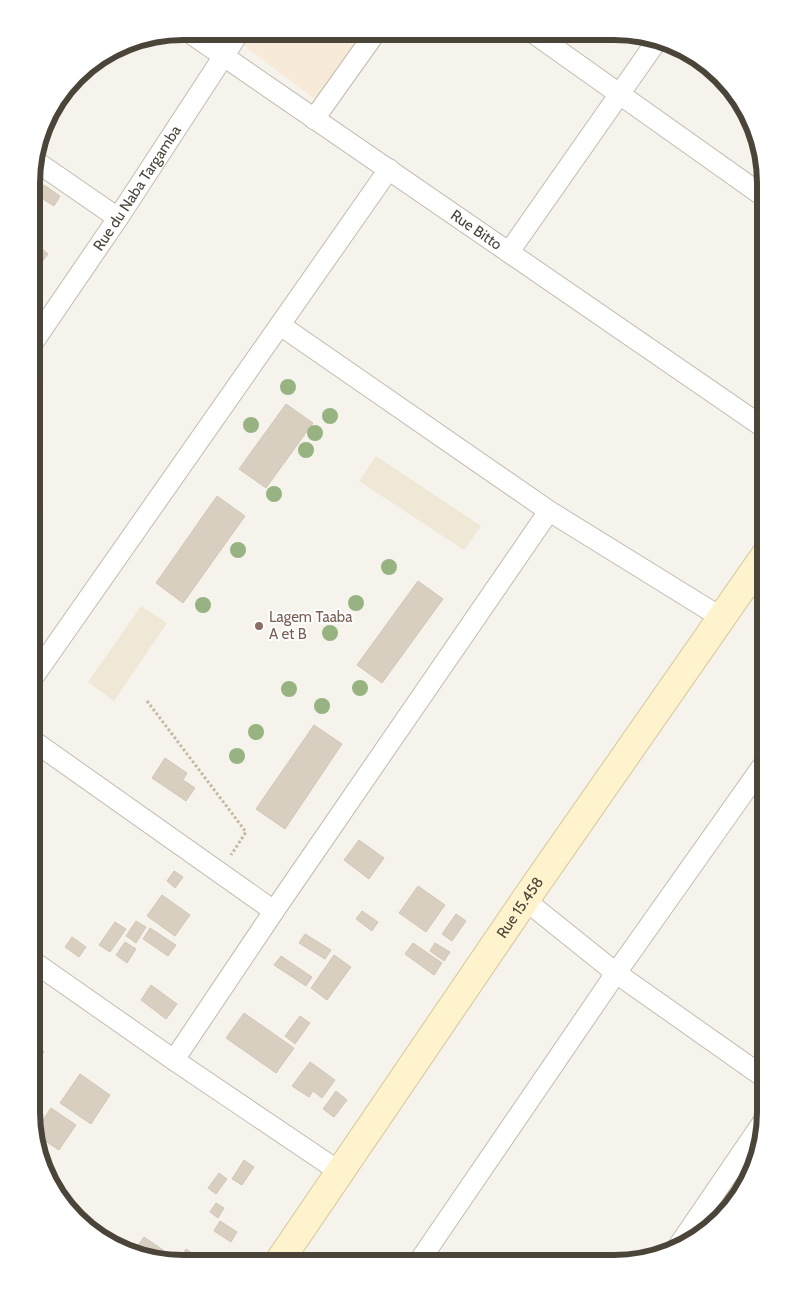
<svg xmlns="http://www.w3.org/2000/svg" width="797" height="1295" viewBox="0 0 797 1295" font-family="Cabin,sans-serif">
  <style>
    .commercial { fill: #f7ead8 }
    .education { fill: #efe8d6 }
    .building { fill: #d8cfc1; stroke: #d3c7b4 }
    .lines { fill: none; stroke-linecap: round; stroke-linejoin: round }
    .minor-casing { stroke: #c2bbae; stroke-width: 22 }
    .secondary-casing { stroke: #d6c79b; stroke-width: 30 }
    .path { stroke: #c4b79f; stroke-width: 3; stroke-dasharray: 2.5 2.5; stroke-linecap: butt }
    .minor { stroke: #fff; stroke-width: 20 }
    .secondary { stroke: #fff3cd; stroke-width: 28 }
    .tree { fill: #97b381 }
    .education-dot { fill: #8d6e63; stroke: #fff; stroke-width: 2 }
    .labels { text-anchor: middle; stroke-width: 4; stroke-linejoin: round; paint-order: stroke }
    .street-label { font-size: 15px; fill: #4b4439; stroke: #fff }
    .education-label { font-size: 15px; fill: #785e54; stroke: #fff; text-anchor: start }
    .rim { fill: none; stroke: #4b4439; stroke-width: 6 }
  </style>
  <rect width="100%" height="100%" fill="#f6f3ec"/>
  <path class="commercial" d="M225 31 366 32 317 101Z"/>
  <path class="education" d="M376 456 481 526 464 550 359 481Z
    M141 606 167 623 114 701 88 682Z"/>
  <path class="building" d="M44 185 60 196 54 206 38 196Z
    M32 228 41 234 36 242 32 239Z
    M40 247 48 254 41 263 33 256Z
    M286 404 313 423 266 488 239 469Z
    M217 496 245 516 183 603 156 583Z
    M418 581 443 599 382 683 357 665Z
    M314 725 342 744 285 829 256 809Z
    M165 758 187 773 183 780 195 788 186 801 152 778Z
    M359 840 384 858 369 879 344 860Z
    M32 851 40 857 32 868Z
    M174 871 183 877 175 888 167 881Z
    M418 886 445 905 426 932 399 913Z
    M162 895 190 915 175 936 147 916Z
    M362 911 378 922 372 931 356 919Z
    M456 914 466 921 452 941 442 934Z
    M136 921 146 927 136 943 126 936Z
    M115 922 126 929 110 952 99 945Z
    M150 928 176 945 168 956 143 939Z
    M305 934 331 950 325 959 299 943Z
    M72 937 86 947 79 957 65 947Z
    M125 942 136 949 127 963 116 955Z
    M413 943 442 963 434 975 405 954Z
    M435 943 450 952 444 961 430 951Z
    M334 955 351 967 327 1000 311 988Z
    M281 956 312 977 306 986 274 965Z
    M151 985 177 1004 166 1019 141 1000Z
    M244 1013 294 1048 276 1073 226 1038Z
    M300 1016 310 1023 295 1044 285 1036Z
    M33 1022 42 1029 31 1045V1024Z
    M38 1048 44 1052 33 1067 31 1065V1057Z
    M310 1062 335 1080 322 1098 313 1091 309 1097 292 1086Z
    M80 1074 110 1095 91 1124 60 1103Z
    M336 1091 347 1100 334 1117 323 1109Z
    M51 1108 76 1125 59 1150 36 1135 35 1132Z
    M244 1160 254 1167 242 1185 232 1179Z
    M219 1173 227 1179 216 1194 208 1188Z
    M216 1203 224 1208 218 1218 210 1212Z
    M220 1221 237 1232 231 1242 214 1231Z
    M144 1237 163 1250 156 1259 137 1247Z
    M186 1249 205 1262V1263H176Z"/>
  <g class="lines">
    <g class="minor-casing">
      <g id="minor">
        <path id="s1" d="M187 31 766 429"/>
        <path d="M532 32 766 198"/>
        <path d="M314 119 376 32"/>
        <path d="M34 160 118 218"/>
        <path d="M509 252 656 42"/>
        <path d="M280 325 549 511 722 618"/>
        <path id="s2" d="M32 344 118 218 240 31"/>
        <path d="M32 679 389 169"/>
        <path d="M32 740 274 911"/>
        <path d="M525 900 616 973 765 1078"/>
        <path d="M31 960 174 1060 340 1172"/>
        <path d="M174 1060 274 911 549 511"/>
        <path d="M677 1248 765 1119"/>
        <path d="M418 1263 616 973 766 761"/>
      </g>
    </g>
    <g class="secondary-casing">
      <g id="secondary">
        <path id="s3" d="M278 1263 525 900 766 554"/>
      </g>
    </g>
    <path class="path" d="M147 701 246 832 231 855"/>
    <use href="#minor" class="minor"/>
    <use href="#secondary" class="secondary"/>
  </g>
  <g class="tree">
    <circle cx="288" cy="387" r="8"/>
    <circle cx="330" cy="416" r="8"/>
    <circle cx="251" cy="425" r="8"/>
    <circle cx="315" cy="433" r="8"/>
    <circle cx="306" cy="450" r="8"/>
    <circle cx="274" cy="494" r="8"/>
    <circle cx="238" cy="550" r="8"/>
    <circle cx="389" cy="567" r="8"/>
    <circle cx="356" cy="603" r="8"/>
    <circle cx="203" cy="605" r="8"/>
    <circle cx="330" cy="633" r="8"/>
    <circle cx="360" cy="688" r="8"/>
    <circle cx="289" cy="689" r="8"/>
    <circle cx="322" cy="706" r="8"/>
    <circle cx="256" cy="732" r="8"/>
    <circle cx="237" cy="756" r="8"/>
  </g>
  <circle class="education-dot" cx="259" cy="626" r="5"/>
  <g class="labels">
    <g class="street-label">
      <text dy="5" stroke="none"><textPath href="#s2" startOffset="188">Rue du Naba Targamba</textPath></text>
      <text dy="5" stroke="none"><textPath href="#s1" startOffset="351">Rue Bitto</textPath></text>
      <text dy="5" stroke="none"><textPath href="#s3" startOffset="430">Rue 15.458</textPath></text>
    </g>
    <g class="education-label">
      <text x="269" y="622">Lagem Taaba<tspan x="269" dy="17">A et B</tspan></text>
    </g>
  </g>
  <path d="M0 0H797V1295H0ZM183 40H614A143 143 0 0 1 757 183V1112A143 143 0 0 1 614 1255H183A143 143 0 0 1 40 1112V183A143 143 0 0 1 183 40Z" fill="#fff" fill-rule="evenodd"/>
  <path class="rim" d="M183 40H614A143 143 0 0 1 757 183V1112A143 143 0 0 1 614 1255H183A143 143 0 0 1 40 1112V183A143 143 0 0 1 183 40Z"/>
</svg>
